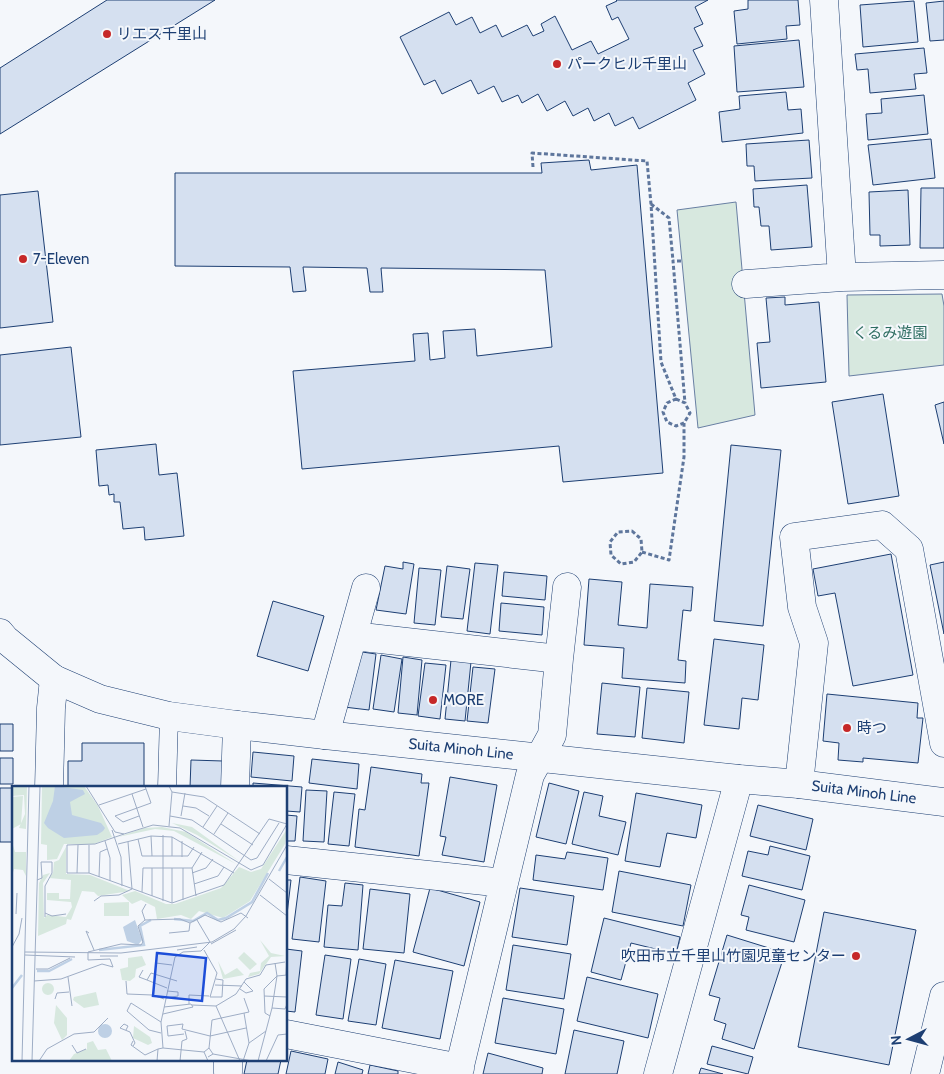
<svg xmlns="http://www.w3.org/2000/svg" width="944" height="1074" viewBox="0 0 944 1074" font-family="Cabin,'Noto Sans JP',sans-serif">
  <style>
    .green { fill: #d7e8df; stroke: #687fa3 }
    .building { fill: #d5e0f0; stroke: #1d3f73 }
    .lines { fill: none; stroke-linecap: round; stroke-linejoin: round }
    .service-casing { stroke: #1d3f73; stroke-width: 19 }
    .minor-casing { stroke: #1d3f73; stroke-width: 29 }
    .secondary-casing { stroke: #1d3f73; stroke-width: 29 }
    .path { stroke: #5e769c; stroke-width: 3; stroke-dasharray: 4 2.5; stroke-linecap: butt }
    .service { stroke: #f4f7fb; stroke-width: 18 }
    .minor { stroke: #f4f7fb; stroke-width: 28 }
    .secondary { stroke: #f4f7fb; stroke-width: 28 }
    .poi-dot { fill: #c62828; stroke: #f4f7fb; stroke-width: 2 }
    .labels { text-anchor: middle; stroke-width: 4; stroke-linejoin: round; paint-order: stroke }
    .poi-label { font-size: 15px; fill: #1d3f73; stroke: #f4f7fb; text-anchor: start }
    .park-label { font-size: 15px; fill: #2c6c60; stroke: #f4f7fb }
    .street-label { font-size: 15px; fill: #1d3f73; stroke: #f4f7fb }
    .inset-river { fill: none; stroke: #bed0e5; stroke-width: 2.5 }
    .inset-road { fill: none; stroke: #9eadc5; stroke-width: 1 }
    .view { fill: #1d4ed8; fill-opacity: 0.15; stroke: #1d4ed8; stroke-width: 2.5 }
    .inset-edge { fill: none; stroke: #1d3f73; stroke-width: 2.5 }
  </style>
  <rect width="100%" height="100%" fill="#f4f7fb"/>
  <path class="green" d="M736 202 755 415 698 428 677 210Z
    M942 294 944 306V365L849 376 847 295Z"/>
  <path class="building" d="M107 0H215L0 134V68Z
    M616 0H708L695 7 703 24 694 28 703 46 693 50 705 74 688 83 696 100 639 129 633 117 615 126 609 113 594 121 588 108 573 116 565 101 547 111 538 94 522 103 518 95 502 102 494 86 478 94 471 80 442 94 435 80 424 85 400 37 449 12 456 25 472 17 480 33 496 25 502 37 527 25 533 36 544 31 541 24 555 16 572 50 591 41 598 54 629 39 618 17 612 20 606 6 617 1Z
    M748 0H798L800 25 786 26 787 39 737 44 734 11 748 9Z
    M914 1 918 42 863 47 860 5Z
    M944 1V40L930 41 926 3Z
    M799 40 804 87 737 92 734 46Z
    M924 48 927 73 914 74 916 89 870 93 868 69 857 70 855 54Z
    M786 92 788 110 801 109 803 133 722 142 719 112 740 109 739 96Z
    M924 95 928 134 868 140 866 114 882 113 881 99Z
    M931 139 935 178 873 185 868 145Z
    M809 140 812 178 755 181 754 166H747L746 144Z
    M589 160 591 170 637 165 663 473 563 482 559 446 302 469 293 371 415 361 413 334 428 333 430 360 445 358 443 331 475 329 477 356 552 347 545 270 381 268 383 292H370L367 268 303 267 306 291 293 292 290 267 175 266V173H542L541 163Z
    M807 185 812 247 771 250 769 226H761L759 207H754L753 189Z
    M921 188H944V248H920Z
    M908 190 910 245 880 246V235H870L869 192Z
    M38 191 53 322 0 328V195Z
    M785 297V305L819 302 826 382 761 388 757 343 770 342 766 298Z
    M71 347 81 437 0 445V355Z
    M883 394 899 496 848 504 832 402Z
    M944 402V444L935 405Z
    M156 444 159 475 177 473 184 536 145 540 144 527 123 529 120 502H114V494L109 495 108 485 99 486 96 450Z
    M731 445 781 450 763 626 714 621Z
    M891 554 913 675 853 686 835 593 818 596 813 569Z
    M403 562 414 564 406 614 376 610 385 566 403 569Z
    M944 562V634L930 565Z
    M475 563 498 565 490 634 467 631Z
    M447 566 470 569 463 619 441 617Z
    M419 568 441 570 435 625 414 623Z
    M504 572 547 576 545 600 502 596Z
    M589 579 622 582 618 625 647 628 650 584 693 587 691 611 683 610 678 660 686 661 685 683 622 678 624 648 584 645Z
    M273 601 324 616 308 671 257 656Z
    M501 603 544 607 542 635 499 631Z
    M714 639 764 645 758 700 742 698 739 729 704 725Z
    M362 652 376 654 369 710 344 707Z
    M381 655 402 659 394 712 373 709Z
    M403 657 422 660 417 715 398 713Z
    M451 660 471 662 465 721 445 719Z
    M425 663 446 665 440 719 418 716Z
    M473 667 495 669 488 723 467 721Z
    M602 683 640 687 635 737 597 734Z
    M647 688 689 692 684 743 642 738Z
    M827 694 918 703 917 718H923L918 763 863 758V762L838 760 839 743 823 741Z
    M0 724H13V751H0Z
    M82 743H144V788H82V786L68 787V761H82Z
    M253 752 294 756 292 781 251 777Z
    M0 758H13V784H0Z
    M312 759 359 764 357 789 309 783Z
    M191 760 223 761 222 788H190Z
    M371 767 422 774 421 783H429L419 856 355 847 359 809 365 810Z
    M450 777 497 785 484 862 442 855 446 837 440 836Z
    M253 783 302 787 300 812 286 811V788H253Z
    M549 783 579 791 566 844 536 837Z
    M0 788H14V842H0Z
    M306 790 327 791 324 842 303 841Z
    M334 792 355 794 349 846 328 844Z
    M584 792 603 796 599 816 626 822 618 855 572 844Z
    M636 793 702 805 696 838 667 833 660 867 625 861Z
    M758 805 813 819 806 850 750 836Z
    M286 815 297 816 295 841H286Z
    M770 846 810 856 802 890 742 876 748 851 768 855Z
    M567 852 608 858 603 890 533 880 536 855 565 859Z
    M619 871 691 885 683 926 612 912Z
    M300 877 326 881 319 942 292 939Z
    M286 880H291L286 923Z
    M345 883 363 885 358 950 324 947 328 905 342 906Z
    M749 885 805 900 794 942 746 930 749 917 741 915Z
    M430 888 480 902 464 966 413 952Z
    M520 888 574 896 567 945 512 937Z
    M370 889 410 894 404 953 363 949Z
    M824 912 916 930 889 1065 798 1047Z
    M604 918 680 937 676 954 631 943 621 980 591 972Z
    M727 935 785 953 754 1049 722 1039 726 1024 714 1020 720 998 709 995Z
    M513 945 571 954 564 999 506 990Z
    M286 949 302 951 295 1012 286 1011Z
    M325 955 351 959 343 1019 316 1015Z
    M359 959 386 964 376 1025 348 1021Z
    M395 960 453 971 440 1039 382 1028Z
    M587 977 658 994 648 1038 577 1021Z
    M503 998 564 1009 556 1054 495 1043Z
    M574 1030 624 1041 617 1074H565Z
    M712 1046 753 1057 748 1074 707 1064Z
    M291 1051 328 1059 325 1074H286Z
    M488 1053 543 1068 542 1074H483Z
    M247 1060H281L278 1074H244Z
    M338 1062 363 1070 362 1074H335Z
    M370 1065 398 1071V1074H368Z
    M701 1068 723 1074H699Z"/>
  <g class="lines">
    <g class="service-casing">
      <path id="service" d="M167 788 169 716"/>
    </g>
    <g class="minor-casing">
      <path id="minor" d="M824 0 842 277 944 275
        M746 284 842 277
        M353 636 559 659
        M325 735 366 588
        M799 784 814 643 802 607 794 537 882 525 909 549 944 743
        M49 788 51 708 54 679
        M235 788 237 725
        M286 860 504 883
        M286 1034 460 1068
        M228 1072V1060
        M458 1074 530 775 552 735 559 659 567 587
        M658 1074 739 779
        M925 1074 944 996"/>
    </g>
    <g class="secondary-casing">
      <path id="secondary" d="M0 633 5 639 54 679 100 699 169 716 237 725 325 735 739 779 799 784 944 802"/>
    </g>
    <path class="path" d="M533 167 532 153 647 161 651 204 661 362 676 399
      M651 204 669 218 673 261
      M681 261H673L685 403
      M676 399 685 403 690 413 684 423 676 426 667 422 663 412 667 403Z
      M632 531 641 539 642 552 634 562 621 564 611 555 610 542 618 532Z
      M642 552 669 560 684 457V423"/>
    <use href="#service" class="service"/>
    <use href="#minor" class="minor"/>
    <use href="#secondary" class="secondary"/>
  </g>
  <g class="poi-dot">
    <circle cx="107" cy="34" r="5"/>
    <circle cx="557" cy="64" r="5"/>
    <circle cx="23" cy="259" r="5"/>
    <circle cx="433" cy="700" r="5"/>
    <circle cx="847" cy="728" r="5"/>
    <circle cx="856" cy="956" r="5"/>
  </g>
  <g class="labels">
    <g class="poi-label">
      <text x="117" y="39">リエス千里山</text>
      <text x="567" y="69">パークヒル千里山</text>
      <text x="33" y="264">7-Eleven</text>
      <text x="443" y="705">MORE</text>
      <text x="857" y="733">時つ</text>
      <text x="846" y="961" text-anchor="end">吹田市立千里山竹園児童センター</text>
    </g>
    <g class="park-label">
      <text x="890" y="338">くるみ遊園</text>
    </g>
    <g class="street-label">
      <text transform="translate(461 749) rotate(6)" y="5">Suita Minoh Line</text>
      <text transform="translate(864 792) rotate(7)" y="5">Suita Minoh Line</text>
    </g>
  </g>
  <g transform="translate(12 786)">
    <rect width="275" height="275" fill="#f4f7fb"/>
    <path d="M0 0H15L14 43 7 42 13 28 12 9 0 10ZM30 0H72L86 20 100 51 82 58H52L45 73 35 74V59L29 58ZM11 10 9 38 0 43V11ZM160 37 180 41 227 75 185 49ZM150 41 174 46 224 78 162 45 143 43 106 51 132 42ZM275 43 273 58 238 115 211 132 187 125 179 133 169 129 145 133 143 121 129 114 120 118 110 109 123 105 154 118H163L209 102 227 81 239 86 249 83ZM0 56 3 66H14V90L11 84 2 83 0 90ZM54 61V88L78 89 118 105 86 110 82 106 70 105 59 134 55 133 54 138 26 150 27 97 31 89 38 87 31 97 32 132 35 129 54 131 60 121 59 116 35 114V107H47V113H58L59 94 37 92 41 87 42 76 47 74ZM117 116V130H92V117ZM248 154 259 167 273 170 259 171 247 188 236 191 238 187 248 185 249 177 257 170ZM232 166 245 178 238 184 226 172ZM130 170 134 179 124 183 123 191 118 195 110 194 108 183 116 181V172ZM206 175 213 189 225 182 232 189 211 193ZM30 203a6 6 0 1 1 12 0a6 6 0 1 1-12 0ZM84 206 87 219 72 222 61 214 62 211ZM44 219 55 232V249L50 254 42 237ZM122 240 138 251 140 257 136 259 121 252ZM81 255 86 264 94 263 100 275H57L62 268 75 263V257Z" fill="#d7e8df"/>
    <path d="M43 0 71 4 73 8 58 16 60 29 89 37 93 42 91 45 85 49 52 52 36 42 32 37 41 15ZM123 134 130 154 126 159 115 155 111 141ZM86 245a7 7 0 1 1 14 0a7 7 0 1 1-14 0Z" fill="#bed0e5"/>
    <path class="inset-river" d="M267 85 275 71M162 133 181 135 195 127 206 134 214 132 240 116 256 87M87 164 132 159 128 140 139 134M25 185H37L60 173M0 202 10 189"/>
    <path class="inset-road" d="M74 0 103 46 112 48 141 39 168 42 239 84 251 79 275 38M160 6 192 11 248 48M120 8 131 41M87 19 134 3 133 0M171 20 184 22 197 30M127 30 111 36 103 30 139 17 134 3M158 30 180 34 239 74 245 72 267 37M169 30 173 7M209 38 241 59M157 40 160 6 157 0M191 41 205 20M100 44 109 71 110 100M112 48 83 58 55 59V87H77L160 117 212 99 257 33 275 38M202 48 216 27M151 49V115M139 50 140 70M160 51V70M126 53 130 70H176L182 61M93 55 98 72V95M106 58 139 50 160 51 222 87M170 71V55M171 82V114M180 82 190 66M65 87 66 59M77 87V59M180 87 194 82 201 73M87 91 88 66 95 63M257 93 275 107M25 94 30 92 29 76H40V87L33 100V131M182 98 206 90 212 81M130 106 131 82H180L184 110M248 109 275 130M140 110V82M82 115 89 110 107 109 120 103 116 56M160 117V82M33 127 40 130 54 128M4 128 5 107M133 134 130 125 134 118M185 134 198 156M77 147 74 145 82 164M157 147 177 145 178 137M199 158 224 144M0 161 7 148 10 132M165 164 185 161M192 164 205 187 198 211H210L211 194 204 193M13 166 109 167 200 156 222 143 234 130 275 59M13 169 63 171M88 170H106M144 177 160 179M24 183H36L58 172M131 184 127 191 135 194M274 189 275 170M56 191 60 220M22 195 49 193 90 178 101 181 98 173 76 174V166L109 158 129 159 131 156 126 140 133 134 168 133 178 137 193 129 209 136 229 127 236 132M114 195 115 208 140 209 152 213M203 199 230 200M155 202 135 194 139 187 165 195M228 203 234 207 241 205 232 196M252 210 275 211M154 212 166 210V206L155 205M43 213 45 207 57 206M177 218V209L197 210M180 219 204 220 224 208 234 193 248 189 254 179 273 176M204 220 228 275M260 222 273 223 275 218M232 227 237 257M151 228 181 221 179 218 152 221M258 230 253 227 252 203 265 190 275 189M149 236 119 217 115 225 137 244 149 247M114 244 116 240 112 238 108 242 118 246 123 257 121 260M156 250 155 240 171 238 170 243 198 250 234 242M156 250 172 248M121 255 119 259 133 269 146 263M60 259 65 267 74 263M197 262 200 234 237 226 232 212M192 266 197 262 201 268 196 271M201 268 240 275M10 275 17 0M20 275 28 0M27 275 35 263 62 248 82 246 96 232M145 275 146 263 151 262M168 275 170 255 175 253 173 245M196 275 192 266 151 262 149 236 163 171 171 166 189 165 198 156M231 275 237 257 254 245M246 275 260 222 265 190 263 177M254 275 266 249 275 248"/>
    <path class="view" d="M145 167 194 172 190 215 141 210Z"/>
    <rect width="275" height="275" class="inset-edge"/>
  </g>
  <g transform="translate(909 1039) rotate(264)" stroke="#f4f7fb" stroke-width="4" paint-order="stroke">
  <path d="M0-4L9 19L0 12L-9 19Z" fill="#1d3f73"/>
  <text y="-8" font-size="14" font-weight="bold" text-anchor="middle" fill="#1d3f73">N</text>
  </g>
</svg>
